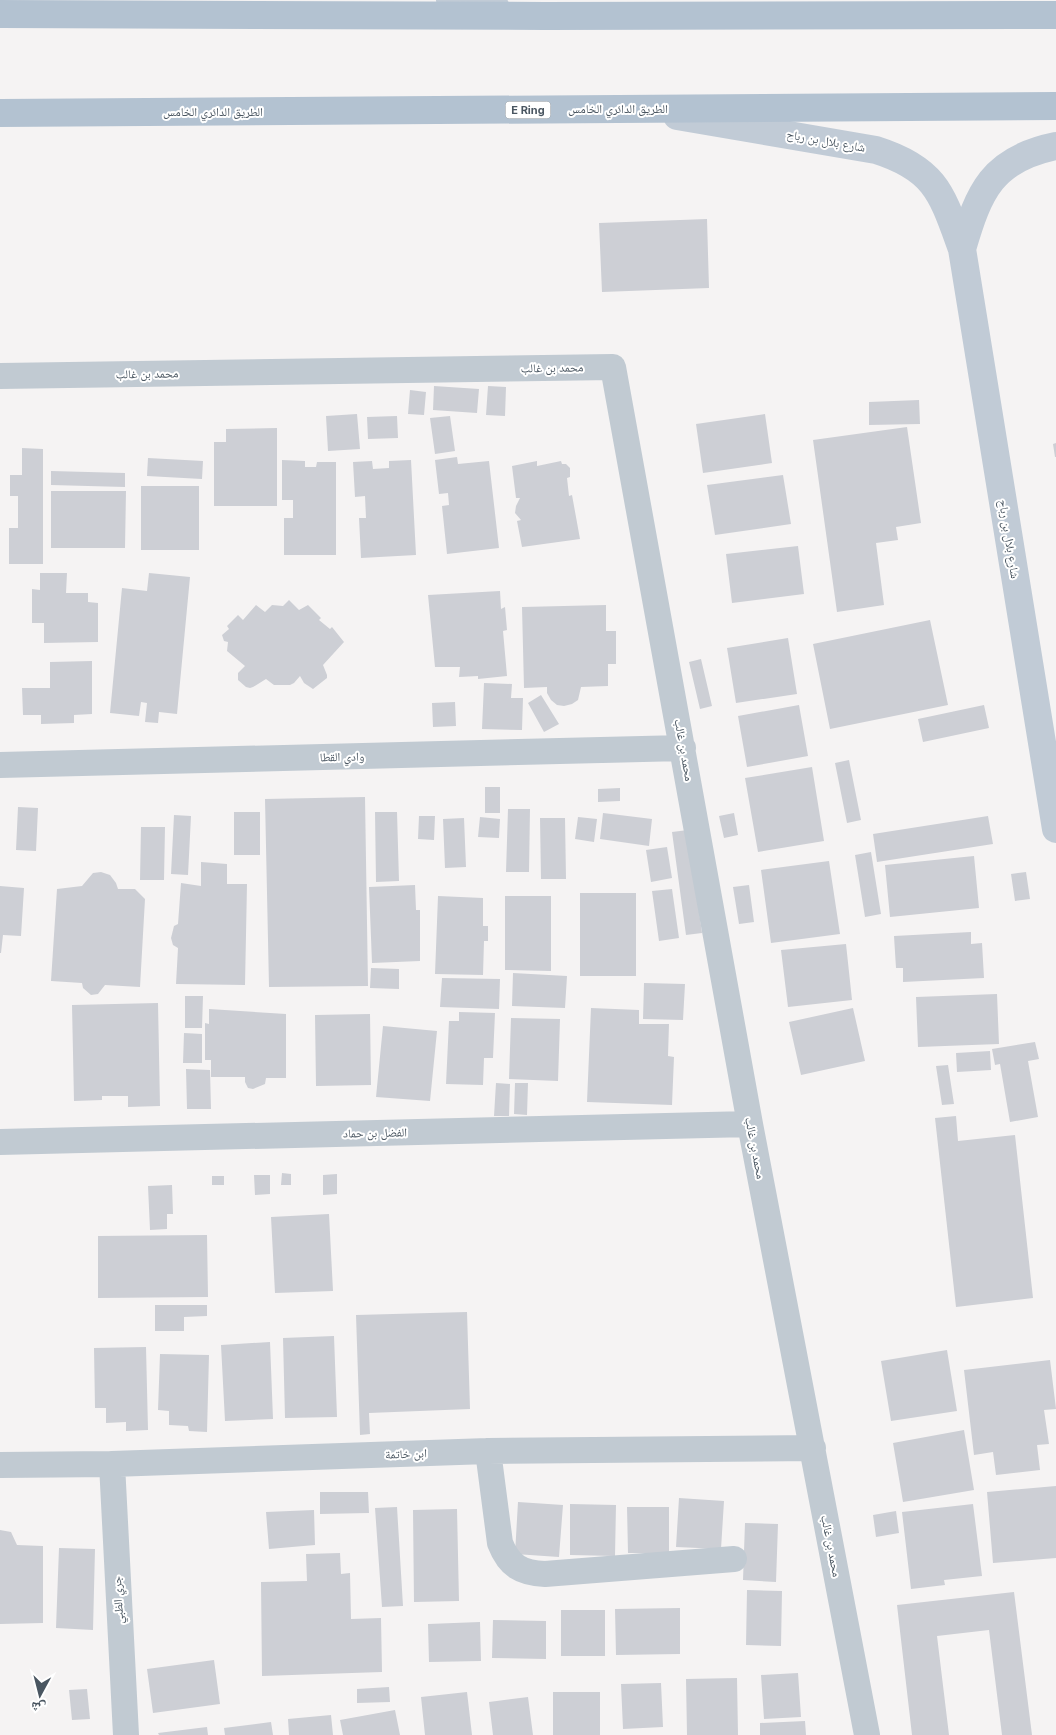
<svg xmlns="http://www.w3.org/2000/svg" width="1056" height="1735" viewBox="0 0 1056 1735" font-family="Inter,'Noto Naskh Arabic',sans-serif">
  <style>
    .building { fill: #cdcfd5 }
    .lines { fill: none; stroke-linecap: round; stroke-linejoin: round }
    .street { stroke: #c1cad2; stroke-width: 26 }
    .secondary { stroke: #c1cbd6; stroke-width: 28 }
    .primary { stroke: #b3c2d1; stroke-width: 28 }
    .labels { text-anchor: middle; stroke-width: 4; stroke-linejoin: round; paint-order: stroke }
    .shield { fill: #fff; stroke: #808990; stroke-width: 1 }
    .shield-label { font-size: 11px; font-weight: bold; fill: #4a5661 }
    .street-label { font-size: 12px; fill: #4a5661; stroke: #fff }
  </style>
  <rect width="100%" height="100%" fill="#f5f3f3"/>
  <path class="building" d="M707 219 709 288 602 292 599 223Z
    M434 386 479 389 477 413 433 410Z
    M488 386 506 387 505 416 486 415Z
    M410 390 426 392 424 415 408 414Z
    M919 400 920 424 869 425V402Z
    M357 414 360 449 328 451 326 416Z
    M765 414 772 463 703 473 696 424Z
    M397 416 398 438 368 439 367 417Z
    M450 416 455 451 435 454 430 418Z
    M907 427 921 523 896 527 898 540 876 543 884 605 837 612 813 440Z
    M277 428V506H214V442H226V429Z
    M1056 443V457H1055L1053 444Z
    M22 448 43 449V564H9V528H18V496H10V475H22Z
    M457 457 458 464 489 461 499 548 447 554 442 506 449 505 448 493 439 494 435 460Z
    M148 458 203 461 202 479 147 476Z
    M282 460 305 461V467H316L317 462H336V555H284V518H293V500H282Z
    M411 460 416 555 361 558 359 518H366L365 496 355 497 353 462 372 461 373 469 389 468V461Z
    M537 461V466L561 461 562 464H566L570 468V477L567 478 569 496 572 495 580 539 522 547 517 521 521 520 515 513 516 506 520 498H516L512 466Z
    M51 471 125 473V487L51 485Z
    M783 475 791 524 715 535 707 485Z
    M141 486H199V550H141Z
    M51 491H126L125 548H51Z
    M798 546 804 594 732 603 726 554Z
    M40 573H67L66 593H88V602L98 603V642L44 643V623H32V589L40 590Z
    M149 573 190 577 177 714 159 712 158 723 145 722 147 703 141 702 139 716 110 713 122 588 147 591Z
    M500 591 501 609 505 607 507 630 503 631 507 676 478 679V676L459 677 460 667H435L428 595Z
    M289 600 299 610 308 605 321 618 319 620 330 629 332 627 344 642 323 665 327 675V678L313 689 304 683 300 676 294 683 290 685H274L266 679 253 687 250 688 246 687 238 680V673L245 666 227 651 228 642 224 641 222 635 229 629 227 626 238 615 243 620 256 605 265 612 272 605 283 606Z
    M606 605V631H616V664H608V686L581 687 578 700 572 704 564 706 557 705 551 700 547 693V687L524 688 522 607Z
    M930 620 948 705 830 729 813 644Z
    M788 638 797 694 736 703 727 648Z
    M701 659 712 706 700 709 689 662Z
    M92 661V714L74 715V723L41 724V715H23L22 688H50V662Z
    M484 683 512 684 511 698H523L522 730 482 729Z
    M541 695 559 724 544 732 528 703Z
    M455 702 456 726 433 727 432 703Z
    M799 705 808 756 747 767 738 716Z
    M984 705 989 728 923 742 918 719Z
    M849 760 861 820 847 823 835 763Z
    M812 767 824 841 758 852 745 778Z
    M485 787H500V813H485Z
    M620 788V801L598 802V789Z
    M365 797 368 986 269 987 265 799Z
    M18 807 38 808 36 851 16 850Z
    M508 809H530L529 872H506Z
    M234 812H260V855H234Z
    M375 812H397L399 881 376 882Z
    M603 813 652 819 649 846 600 839Z
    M734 813 738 835 724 838 719 816Z
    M174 815 191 816 188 875 171 874Z
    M419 816H435L434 840 418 839Z
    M988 816 993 844 877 862 873 834Z
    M480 817 500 819 499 838 478 837Z
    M578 817 597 819 594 842 575 839Z
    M464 818 466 867 445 868 443 819Z
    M540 818H565L566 879H541Z
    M141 827H165L164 880H140Z
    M688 830 702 933 686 935 672 832Z
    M667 847 672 878 651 882 646 850Z
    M871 852 881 914 865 917 855 855Z
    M974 856 979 908 890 917 885 865Z
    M829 861 840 934 771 943 761 870Z
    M201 862 227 864V884H247L245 985 176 984 178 948 173 945 171 938 174 926 178 924 181 883 201 886Z
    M101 872 110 875 116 883 118 889H135L145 899 140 987 105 985 98 994 91 995 83 988 82 983 51 981 57 889 82 886 93 873Z
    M1026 872 1030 899 1015 901 1011 874Z
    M415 885 416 910H420V961L372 963 369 887Z
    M749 885 754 922 739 924 733 887Z
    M0 886 24 888 21 936 3 935 1 953H0Z
    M672 889 679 938 659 941 652 891Z
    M580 893H636V976H580Z
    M438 896 483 898V926H488V941H484L483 975 435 974Z
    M505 896H551V971L505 970Z
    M971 932V944L982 943 984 978 903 982V968H896L894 936Z
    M846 944 852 1000 788 1007 781 950Z
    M371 968 399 969V989L370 988Z
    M513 973 567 976 565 1008 512 1006Z
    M442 978 500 979 499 1009 440 1007Z
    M644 983 685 984 683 1020 643 1019Z
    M997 994 999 1044 918 1047 916 997Z
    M185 996H203L202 1028H185Z
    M158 1003 160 1106 128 1107V1096H102V1100L74 1101 72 1005Z
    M591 1008 639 1010V1024H669L668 1056 674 1057 672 1105 587 1102Z
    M853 1008 865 1061 801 1075 789 1022Z
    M209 1009 286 1014V1078H266L265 1084 253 1089 248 1088 245 1082V1077H211V1060H205V1023L209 1024Z
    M459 1012 495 1013 493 1058H484L483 1085 446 1084 449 1021H459Z
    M370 1014 371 1085 316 1086 315 1015Z
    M511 1018 560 1019 558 1081 509 1079Z
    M383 1026 437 1031 430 1101 376 1097Z
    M184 1033 202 1034V1063H183Z
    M1035 1042 1039 1059 1028 1061 1038 1117 1010 1122 1000 1064 995 1065 992 1049Z
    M990 1051 991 1070 957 1072 956 1053Z
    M948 1065 954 1104 942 1105 936 1066Z
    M186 1069 210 1070 211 1109H187Z
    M496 1083 510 1084 509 1116H494Z
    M515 1083H528L527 1115 514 1114Z
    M956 1116 958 1141 1015 1135 1033 1298 956 1307 935 1118Z
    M282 1173 291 1174V1185H281Z
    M337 1174V1194L323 1195V1175Z
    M254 1175H270V1194L255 1195Z
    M212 1176H224V1185H212Z
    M172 1185 173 1214H167V1229L150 1230 148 1186Z
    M329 1214 333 1291 275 1293 271 1217Z
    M207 1235 208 1297 98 1298V1236Z
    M155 1305H207V1316L184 1317V1331H155Z
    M467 1312 470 1409 369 1413 370 1434 360 1435 356 1315Z
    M334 1336 337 1417 285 1418 283 1338Z
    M270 1342 273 1419 225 1421 221 1345Z
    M146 1347 148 1430 126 1431V1422L106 1423V1408H95L94 1348Z
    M947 1350 957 1411 891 1421 881 1361Z
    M160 1354 209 1355 207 1432 189 1431 188 1426 169 1425V1411L158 1410Z
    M1050 1360 1056 1409 1044 1410 1049 1444 1037 1445 1040 1470 996 1475 993 1452 974 1455 964 1370Z
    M964 1430 974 1490 903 1502 893 1443Z
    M1056 1486V1558L993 1563 987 1492Z
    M320 1492H368L369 1513 320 1514Z
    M679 1498 724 1501 721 1549 676 1547Z
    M518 1502 563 1505 559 1557 515 1554Z
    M570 1504 616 1505 615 1556 570 1555Z
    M973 1504 982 1576 944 1580 945 1585 911 1589 902 1512Z
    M397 1507 403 1606 382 1607 375 1508Z
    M627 1507H669V1553H628Z
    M457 1509 459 1601 414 1602 413 1510Z
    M314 1510 315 1545 269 1549 266 1512Z
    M896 1511 899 1533 876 1537 873 1515Z
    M745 1523 778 1524 776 1582 743 1580Z
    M0 1530 11 1532 17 1545 43 1546V1623L0 1624Z
    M59 1548 95 1549 93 1630 56 1628Z
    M340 1553 341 1574 350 1573 351 1619 381 1618 382 1672 262 1676 261 1582 307 1581 306 1554Z
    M747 1590 782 1591 781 1646 746 1645Z
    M1014 1592 1032 1735H1002L989 1630 937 1636 949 1735H912L897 1605Z
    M680 1608V1654L616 1655 615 1609Z
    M561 1610H605V1656H561Z
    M493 1620 546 1621V1659L492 1658Z
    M480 1622 481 1661 429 1662 428 1624Z
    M214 1660 220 1704 153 1713 147 1669Z
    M798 1673 801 1717 764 1719 761 1675Z
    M737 1678 738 1735H687L686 1679Z
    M661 1683 663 1727 623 1729 621 1684Z
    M389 1687 390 1702 357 1703V1689Z
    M87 1689 90 1719 72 1720 69 1690Z
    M467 1692 472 1735H425L421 1697Z
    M553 1692H600V1735H553Z
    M528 1697 533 1735H493L489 1702Z
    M395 1710 400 1735H343L340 1720Z
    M331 1715 333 1735H289L288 1719Z
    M805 1721 806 1735H760V1723Z
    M271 1722 273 1735H225L224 1728Z
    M207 1727 208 1735H159L158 1733Z"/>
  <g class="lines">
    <path class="street" d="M0 376 613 367 750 1124 867 1735
      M0 765 683 748
      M0 1142 750 1124
      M488 1451 500 1543C509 1566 521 1573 545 1574L734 1559
      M112 1464 126 1735
      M0 1465 112 1464 488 1451 813 1448"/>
    <path class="secondary" d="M450 0 496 8
      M677 116 876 150C936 169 942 194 962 249L1056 829
      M962 249C979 191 992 159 1056 146"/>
    <path class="primary" d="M0 14 545 16 1056 15
      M0 113 1056 106"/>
  </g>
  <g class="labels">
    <rect class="shield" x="505.5" y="101.5" width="45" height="17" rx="4"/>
    <g class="shield-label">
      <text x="528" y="114">E Ring</text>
    </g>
    <g class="street-label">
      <text x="618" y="113">الطريق الدائري الخامس</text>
      <text x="213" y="116">الطريق الدائري الخامس</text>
      <text transform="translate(826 141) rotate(10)" y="4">شارع بلال بن رباح</text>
      <text transform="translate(552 368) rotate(-1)" y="4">محمد بن غالب</text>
      <text transform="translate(147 374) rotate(-1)" y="4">محمد بن غالب</text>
      <text transform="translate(1009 539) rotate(81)" y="4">شارع بلال بن رباح</text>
      <text transform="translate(684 750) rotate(80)" y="4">محمد بن غالب</text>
      <text transform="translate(342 757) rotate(-1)" y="4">وادي القطا</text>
      <text transform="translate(375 1133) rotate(-1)" y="4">الفضل بن حماد</text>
      <text transform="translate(755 1148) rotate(79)" y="4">محمد بن غالب</text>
      <text transform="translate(406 1454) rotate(-2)" y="4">ابن خاتمة</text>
      <text transform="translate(831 1546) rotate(79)" y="4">محمد بن غالب</text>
      <text transform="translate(118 1600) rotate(-93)" y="4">جري الظبي</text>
    </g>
  </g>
  <g transform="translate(40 1695) rotate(187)" stroke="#ffffff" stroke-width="4" paint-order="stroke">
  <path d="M0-4L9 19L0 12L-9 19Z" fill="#4a5661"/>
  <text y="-8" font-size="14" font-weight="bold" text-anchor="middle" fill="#4a5661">ش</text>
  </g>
</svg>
